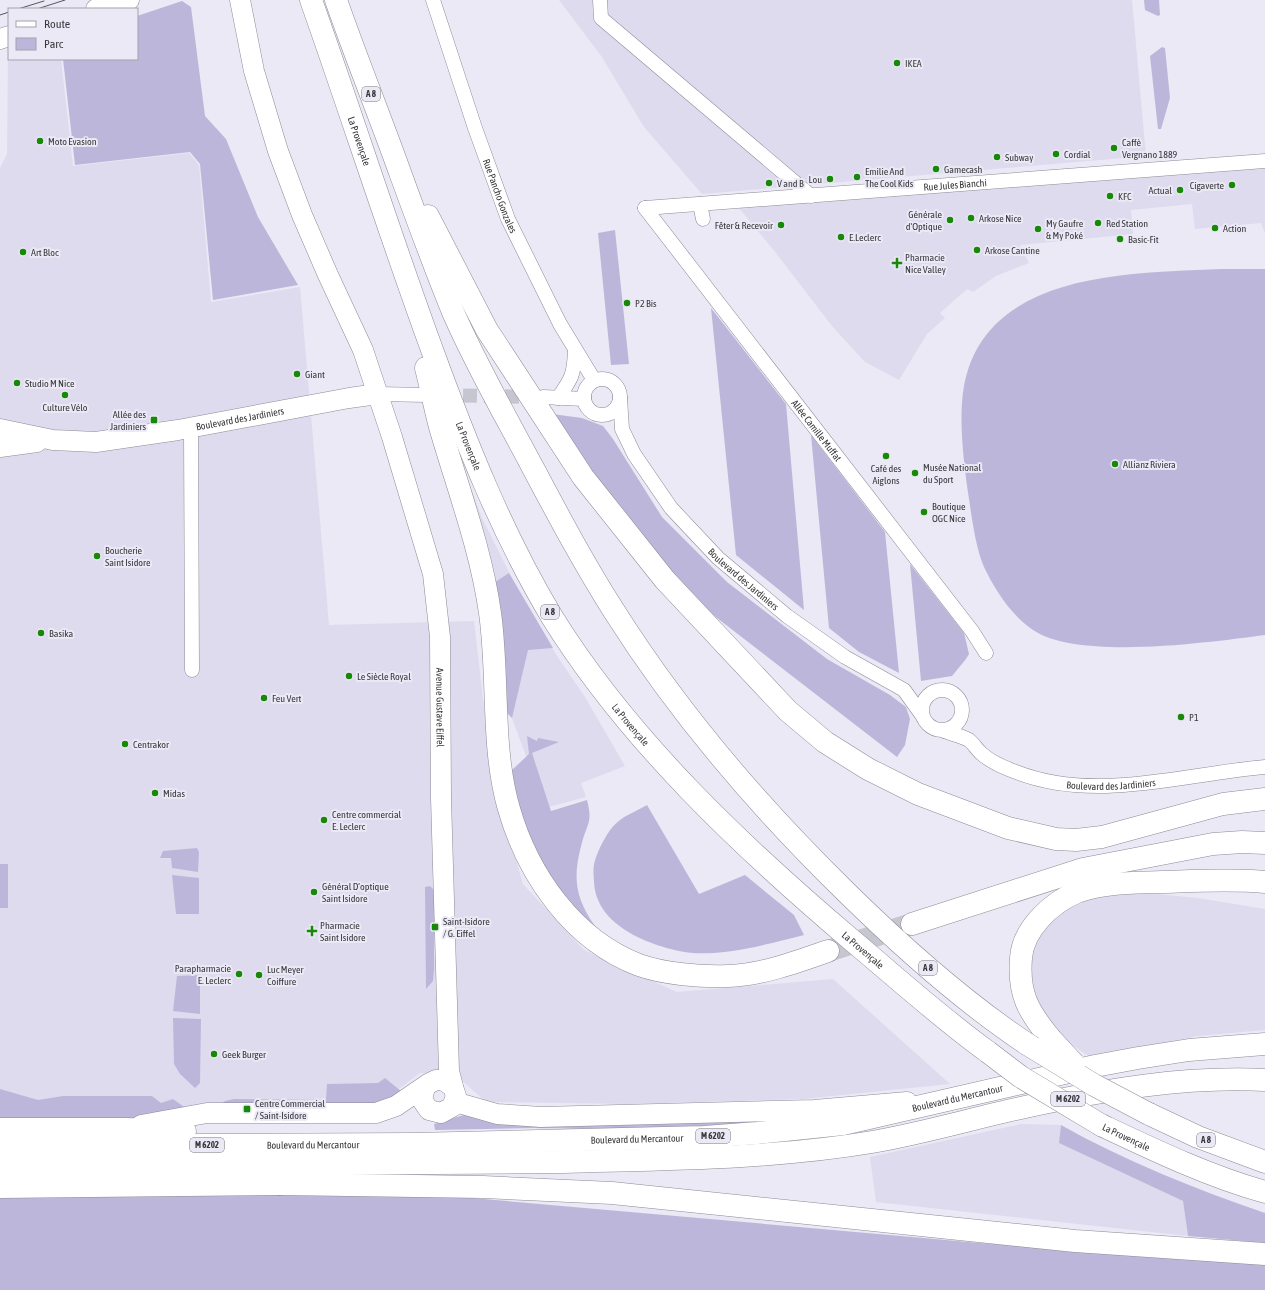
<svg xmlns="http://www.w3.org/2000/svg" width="1265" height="1290" viewBox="0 0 1265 1290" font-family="'Asap Condensed',sans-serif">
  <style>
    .built { fill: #dedbef }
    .green { fill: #bcb7da }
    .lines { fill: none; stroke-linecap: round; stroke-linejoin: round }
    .street-tunnel { stroke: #c6c6d0; stroke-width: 14; stroke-dasharray: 14 7; stroke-linecap: butt }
    .highway-tunnel { stroke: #c6c6d0; stroke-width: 22; stroke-dasharray: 22 11; stroke-linecap: butt }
    .street-casing { stroke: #8c8a96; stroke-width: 15 }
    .secondary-casing { stroke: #8c8a96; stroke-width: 21 }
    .primary-casing { stroke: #8c8a96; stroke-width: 23 }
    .highway-casing { stroke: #8c8a96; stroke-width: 23 }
    .street { stroke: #fff; stroke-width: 14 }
    .secondary { stroke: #fff; stroke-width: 20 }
    .primary { stroke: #fff; stroke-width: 22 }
    .highway { stroke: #fff; stroke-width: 22 }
    .tram { stroke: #56565b; stroke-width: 1 }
    .highway-bridge-casing { stroke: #8c8a96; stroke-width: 23; stroke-linecap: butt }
    .highway-bridge { stroke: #fff; stroke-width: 22 }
    .poi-dot { fill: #178807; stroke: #eae9f5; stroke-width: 1.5 }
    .labels { text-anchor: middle; stroke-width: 4; stroke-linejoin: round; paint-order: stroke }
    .shield { fill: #eae9f5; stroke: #6d6d74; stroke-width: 1 }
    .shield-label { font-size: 9px; font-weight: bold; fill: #38383c }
    .poi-label { font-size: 10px; fill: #38383c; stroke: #eae9f5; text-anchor: start }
    .street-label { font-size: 10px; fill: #38383c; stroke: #eae9f5 }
  </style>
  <rect width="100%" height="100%" fill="#eae9f5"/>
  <path class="built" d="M559 0H1132L1146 156 702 194 644 127 602 57Z
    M8 54 9 59H61L73 166 189 153 199 165 211 302 300 287 329 625 474 621 492 776 523 884 584 950 677 992 833 979 950 1084 803 1099 632 1104 486 1102 457 1076 420 1073 383 1101 0 1118V168L7 154Z
    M1265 161V233L1261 223 1195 229 1192 204 1131 210 1133 234 1020 245 1029 263 996 276 973 292 967 289 940 313 945 318 927 334 899 380 865 362 832 326 776 253 734 202Z
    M466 475 482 518 515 584 557 656 585 697 625 766 581 783 586 797 545 808 512 718 503 709Z
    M1134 892 1198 898 1265 909V1030L1198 1036 1091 1058 1064 1039 1043 1013 1033 989 1031 964 1035 945 1045 927 1057 914 1097 896Z
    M1021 1124 1061 1125 1060 1143 1183 1201 1188 1236 876 1202 870 1157Z"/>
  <path class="green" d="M1144 0H1159L1160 15 1158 16 1145 10Z
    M182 1 191 7 205 116 226 139 258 217 298 285 213 300 200 164 190 152 75 165 63 59H137V16Z
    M1162 47 1165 48 1170 98 1161 129H1158L1150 56Z
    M615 230 629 364 611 365 598 233Z
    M1221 269H1265V635C1211 642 1079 661 1033 630 1011 615 995 590 984 567 976 549 972 519 969 499 964 466 958 419 964 386 985 271 1131 273 1221 269Z
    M711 308 786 404 804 610 736 555Z
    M552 414 582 418 603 426 613 439 662 517 727 582 827 659 890 695 906 707 910 719 905 745 897 757 708 611 648 548 591 475Z
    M811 435 885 532 899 673 859 652 829 628Z
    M910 564 964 633 969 654 966 659 952 676 921 681Z
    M509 573 553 648 528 650 512 718 503 709 492 584Z
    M527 736 537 741 538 738 559 742 532 753 551 811 587 800C592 820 589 821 583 839 573 874 573 895 595 926 586 919 574 911 567 902 536 866 521 817 511 771L529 754Z
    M647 805 699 894 745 875 794 915 804 935C769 944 714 959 679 951 643 943 595 923 594 881 593 869 593 864 598 852 603 841 610 827 620 820 628 814 639 810 647 805Z
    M197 848 199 852 198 872 172 868 171 858H160L163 851Z
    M0 864H8V908H0Z
    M172 875 199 878V914H176Z
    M430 886 434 890V969L433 981 426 989 425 887Z
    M200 975V1014L173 1011 177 976Z
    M173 1018 201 1019 200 1083 195 1088 180 1074 174 1064Z
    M385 1078 401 1091 388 1101 375 1105 216 1108 225 1101 234 1099 326 1100 327 1084 378 1083Z
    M0 1089 38 1100 63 1096H152L161 1103 173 1099 187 1109 121 1122 0 1123Z
    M467 1114 835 1115 667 1130 534 1128 435 1130 434 1124Z
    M1061 1125C1125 1161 1195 1189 1265 1213V1243L1188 1236 1183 1201 1059 1143Z
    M275 1195 461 1197 980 1243 1265 1264V1290H0V1197Z"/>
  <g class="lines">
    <path class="street-tunnel" d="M442 395 535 397"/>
    <path class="highway-tunnel" d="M828 951 912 924"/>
    <g class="street-casing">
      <g id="street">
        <path id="s1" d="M433 0 475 128 508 219 560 324 594 380"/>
        <path d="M600 0 601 18 811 196"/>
        <path d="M700 204 703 219"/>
        <path id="s2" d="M645 208 1265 161"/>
        <path id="s3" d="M645 208 972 631 986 653"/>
        <circle cx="602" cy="397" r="18"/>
        <path d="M378 394 426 395"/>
        <path d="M543 397 584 399"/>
        <path d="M558 398C572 378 574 375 575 350"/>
        <path id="s4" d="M620 398 622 429 634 454 671 508 718 558 787 616 845 657 904 690 922 715"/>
        <path d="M191 428 192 670"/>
        <circle cx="942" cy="710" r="20"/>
        <path id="s5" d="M944 731C952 734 962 736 969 740 974 744 977 750 982 754 991 762 1005 768 1016 772 1096 803 1183 774 1265 767"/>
      </g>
    </g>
    <g class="secondary-casing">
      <g id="secondary">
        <path id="s6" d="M240 0 254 71 278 151 302 215 328 275 363 350 392 437 433 574 440 637 441 798 449 1071 453 1087"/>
        <path d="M96 9 129 0"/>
        <path d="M0 39 9 36"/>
        <path id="s7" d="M0 429 53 440 96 442 178 430 349 398 378 394"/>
        <path d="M0 447 37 442"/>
        <path d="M455 1102 497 1114 541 1117 814 1110 907 1102"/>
        <path d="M141 1125 207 1113H376L396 1106 428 1084 436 1080H443L453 1087 456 1096 452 1107 441 1113 429 1110 422 1100 425 1087"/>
      </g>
    </g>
    <g class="primary-casing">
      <g id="primary">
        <path d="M0 1129H126L185 1131"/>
        <path id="s8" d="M0 1146 414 1144 704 1137 757 1133 843 1124 1095 1066 1138 1058 1189 1050 1265 1044"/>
        <path d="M0 1166 563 1162C666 1159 771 1159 872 1142 924 1133 974 1118 1025 1107 1104 1090 1184 1076 1265 1080"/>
        <path d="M0 1187 280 1184 300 1181"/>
      </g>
    </g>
    <g class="highway-casing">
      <g id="highway">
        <path id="s9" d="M311 0C352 116 389 232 431 347 465 440 501 532 552 617 629 741 743 848 854 942 898 979 941 1018 988 1052"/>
        <path d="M336 0C354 52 375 104 394 156 413 208 432 261 453 312 476 365 505 415 532 466 558 515 584 564 614 611 679 714 759 807 846 892 902 947 961 1000 1027 1044"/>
        <path d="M428 216 487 330 583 477 665 580 788 711 825 742 868 769 918 794 1008 828 1056 839 1076 840 1102 837 1223 804 1265 799"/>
        <path d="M426 368C431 388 435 408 440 427 458 489 481 549 490 613 499 676 491 748 509 809 528 875 573 940 639 965 664 974 701 977 728 976 761 975 797 962 828 951"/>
        <path d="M912 924 1083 869 1213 844 1242 842 1265 843"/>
        <path d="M1050 1038C1028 1011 1018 994 1021 958 1023 929 1051 903 1077 892 1103 882 1134 883 1162 882 1196 881 1231 879 1265 882"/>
        <path d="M1149 1114 1198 1137 1265 1162"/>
        <path id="s10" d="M1101 1125C1154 1150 1208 1176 1265 1192"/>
        <path d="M280 1184 483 1187 612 1193 1075 1241 1265 1254"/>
      </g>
    </g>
    <use href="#street" class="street"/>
    <use href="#secondary" class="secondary"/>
    <use href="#primary" class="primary"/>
    <use href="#highway" class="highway"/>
    <path class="tram" d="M18 9 44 1
      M37 9 65 0
      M0 15 9 12"/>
    <g class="highway-bridge-casing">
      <path id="highway-bridge" d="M1050 1038 1074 1064
        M1027 1044 1094 1085 1149 1114
        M988 1052 1021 1077 1101 1125"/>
    </g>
    <use href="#highway-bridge" class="highway-bridge"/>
  </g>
  <g class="poi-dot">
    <circle cx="897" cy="63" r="4"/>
    <circle cx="40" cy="141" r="4"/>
    <circle cx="1114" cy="148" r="4"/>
    <circle cx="1056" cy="154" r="4"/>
    <circle cx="997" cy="157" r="4"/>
    <circle cx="936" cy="169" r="4"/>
    <circle cx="857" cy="177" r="4"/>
    <circle cx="830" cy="179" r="4"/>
    <circle cx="769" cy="183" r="4"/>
    <circle cx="1232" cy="185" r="4"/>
    <circle cx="1180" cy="190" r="4"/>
    <circle cx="1110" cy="196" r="4"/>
    <circle cx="971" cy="218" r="4"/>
    <circle cx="950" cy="220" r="4"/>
    <circle cx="1098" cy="223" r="4"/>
    <circle cx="781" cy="225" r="4"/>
    <circle cx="1215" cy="228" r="4"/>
    <circle cx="1038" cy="229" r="4"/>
    <circle cx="841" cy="237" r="4"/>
    <circle cx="1120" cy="239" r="4"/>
    <circle cx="977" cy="250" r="4"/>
    <circle cx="23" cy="252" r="4"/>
    <path d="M895 257h4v4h4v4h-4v4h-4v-4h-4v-4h4z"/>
    <circle cx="627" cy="303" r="4"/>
    <circle cx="297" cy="374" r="4"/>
    <circle cx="17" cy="383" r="4"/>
    <circle cx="65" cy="395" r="4"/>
    <rect x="150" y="416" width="8" height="8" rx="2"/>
    <circle cx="886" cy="456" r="4"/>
    <circle cx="1115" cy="464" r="4"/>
    <circle cx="915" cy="473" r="4"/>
    <circle cx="924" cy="512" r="4"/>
    <circle cx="97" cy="556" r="4"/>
    <circle cx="41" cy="633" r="4"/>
    <circle cx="349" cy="676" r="4"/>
    <circle cx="264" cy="698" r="4"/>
    <circle cx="1181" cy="717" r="4"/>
    <circle cx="125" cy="744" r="4"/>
    <circle cx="155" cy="793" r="4"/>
    <circle cx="324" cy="820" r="4"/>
    <circle cx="314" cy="892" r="4"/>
    <rect x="431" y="923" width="8" height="8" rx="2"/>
    <path d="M310 925h4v4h4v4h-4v4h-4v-4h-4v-4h4z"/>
    <circle cx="239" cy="974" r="4"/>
    <circle cx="259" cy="975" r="4"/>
    <circle cx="214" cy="1054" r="4"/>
    <rect x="243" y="1105" width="8" height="8" rx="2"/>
  </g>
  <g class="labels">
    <g class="shield">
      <rect x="362" y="87" width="18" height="14" rx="3"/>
      <rect x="541" y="605" width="18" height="14" rx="3"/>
      <rect x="919" y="961" width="18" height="14" rx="3"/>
      <rect x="1051" y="1092" width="34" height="14" rx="3"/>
      <rect x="696" y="1129" width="34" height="14" rx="3"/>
      <rect x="1197" y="1133" width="18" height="14" rx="3"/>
      <rect x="190" y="1138" width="34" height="14" rx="3"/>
    </g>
    <g class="shield-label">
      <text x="371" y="97">A 8</text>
      <text x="550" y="615">A 8</text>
      <text x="928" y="971">A 8</text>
      <text x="1068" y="1102">M 6202</text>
      <text x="713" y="1139">M 6202</text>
      <text x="1206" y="1143">A 8</text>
      <text x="207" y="1148">M 6202</text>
    </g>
    <g class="poi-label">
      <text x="905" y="67">IKEA</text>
      <text x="48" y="145">Moto Evasion</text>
      <text x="1122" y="146">Caffè<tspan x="1122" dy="12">Vergnano 1889</tspan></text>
      <text x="1064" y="158">Cordial</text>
      <text x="1005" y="161">Subway</text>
      <text x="944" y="173">Gamecash</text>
      <text x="865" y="175">Emilie And<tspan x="865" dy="12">The Cool Kids</tspan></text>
      <text x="822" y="183" text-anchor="end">Lou</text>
      <text x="777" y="187">V and B</text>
      <text x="1224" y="189" text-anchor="end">Cigaverte</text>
      <text x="1172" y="194" text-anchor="end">Actual</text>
      <text x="1118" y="200">KFC</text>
      <text x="942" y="218" text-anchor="end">Générale<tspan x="942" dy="12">d'Optique</tspan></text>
      <text x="979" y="222">Arkose Nice</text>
      <text x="1046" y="227">My Gaufre<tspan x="1046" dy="12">&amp; My Poké</tspan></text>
      <text x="1106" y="227">Red Station</text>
      <text x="773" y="229" text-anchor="end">Fêter &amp; Recevoir</text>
      <text x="1223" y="232">Action</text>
      <text x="849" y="241">E.Leclerc</text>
      <text x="1128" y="243">Basic-Fit</text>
      <text x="985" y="254">Arkose Cantine</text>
      <text x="31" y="256">Art Bloc</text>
      <text x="905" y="261">Pharmacie<tspan x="905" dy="12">Nice Valley</tspan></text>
      <text x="635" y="307">P2 Bis</text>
      <text x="305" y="378">Giant</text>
      <text x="25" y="387">Studio M Nice</text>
      <text x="65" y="411" text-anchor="middle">Culture Vélo</text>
      <text x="146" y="418" text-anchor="end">Allée des<tspan x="146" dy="12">Jardiniers</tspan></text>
      <text x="1123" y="468">Allianz Riviera</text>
      <text x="923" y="471">Musée National<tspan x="923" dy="12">du Sport</tspan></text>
      <text x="886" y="472" text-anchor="middle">Café des<tspan x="886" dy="12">Aiglons</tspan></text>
      <text x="932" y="510">Boutique<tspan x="932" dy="12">OGC Nice</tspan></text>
      <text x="105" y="554">Boucherie<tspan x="105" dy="12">Saint Isidore</tspan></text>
      <text x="49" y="637">Basika</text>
      <text x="357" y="680">Le Siècle Royal</text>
      <text x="272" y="702">Feu Vert</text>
      <text x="1189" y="721">P1</text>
      <text x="133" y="748">Centrakor</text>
      <text x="163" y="797">Midas</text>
      <text x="332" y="818">Centre commercial<tspan x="332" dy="12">E. Leclerc</tspan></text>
      <text x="322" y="890">Général D’optique<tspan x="322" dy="12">Saint Isidore</tspan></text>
      <text x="443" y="925">Saint-Isidore<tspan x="443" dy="12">/ G. Eiffel</tspan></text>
      <text x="320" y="929">Pharmacie<tspan x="320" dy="12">Saint Isidore</tspan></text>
      <text x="231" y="972" text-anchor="end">Parapharmacie<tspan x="231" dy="12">E. Leclerc</tspan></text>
      <text x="267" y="973">Luc Meyer<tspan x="267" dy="12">Coiffure</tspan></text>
      <text x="222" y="1058">Geek Burger</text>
      <text x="255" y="1107">Centre Commercial<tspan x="255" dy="12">/ Saint-Isidore</tspan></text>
    </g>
    <g class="street-label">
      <text dy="4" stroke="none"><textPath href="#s9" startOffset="149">La Provençale</textPath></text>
      <text dy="4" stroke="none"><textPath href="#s2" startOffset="311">Rue Jules Bianchi</textPath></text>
      <text dy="4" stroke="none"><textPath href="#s1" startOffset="207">Rue Pancho Gonzales</textPath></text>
      <text dy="4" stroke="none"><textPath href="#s7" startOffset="243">Boulevard des Jardiniers</textPath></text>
      <text dy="4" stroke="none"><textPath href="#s3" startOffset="281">Allée Camille Muffat</textPath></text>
      <text dy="4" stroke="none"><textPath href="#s9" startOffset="473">La Provençale</textPath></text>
      <text dy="4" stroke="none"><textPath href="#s4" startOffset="226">Boulevard des Jardiniers</textPath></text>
      <text dy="4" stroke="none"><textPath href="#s6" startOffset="741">Avenue Gustave Eiffel</textPath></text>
      <text dy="4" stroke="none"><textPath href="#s9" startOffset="797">La Provençale</textPath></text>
      <text dy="4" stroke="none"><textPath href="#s5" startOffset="181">Boulevard des Jardiniers</textPath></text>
      <text dy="4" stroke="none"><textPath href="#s9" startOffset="1121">La Provençale</textPath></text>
      <text dy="4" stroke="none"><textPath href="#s8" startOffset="961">Boulevard du Mercantour</textPath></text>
      <text dy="4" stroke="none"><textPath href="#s10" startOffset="28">La Provençale</textPath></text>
      <text dy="4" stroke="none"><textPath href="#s8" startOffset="637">Boulevard du Mercantour</textPath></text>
      <text dy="4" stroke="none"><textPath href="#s8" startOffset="313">Boulevard du Mercantour</textPath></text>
    </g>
  </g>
  <rect x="8" y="8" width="130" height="52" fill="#eae9f5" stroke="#a3a2ab"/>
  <rect x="16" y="21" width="20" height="6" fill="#ffffff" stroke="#a3a2ab"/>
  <text x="44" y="28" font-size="12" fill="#38383c">Route</text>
  <rect x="16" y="38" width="20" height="12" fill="#bcb7da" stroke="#a3a2ab"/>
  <text x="44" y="48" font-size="12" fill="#38383c">Parc</text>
</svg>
